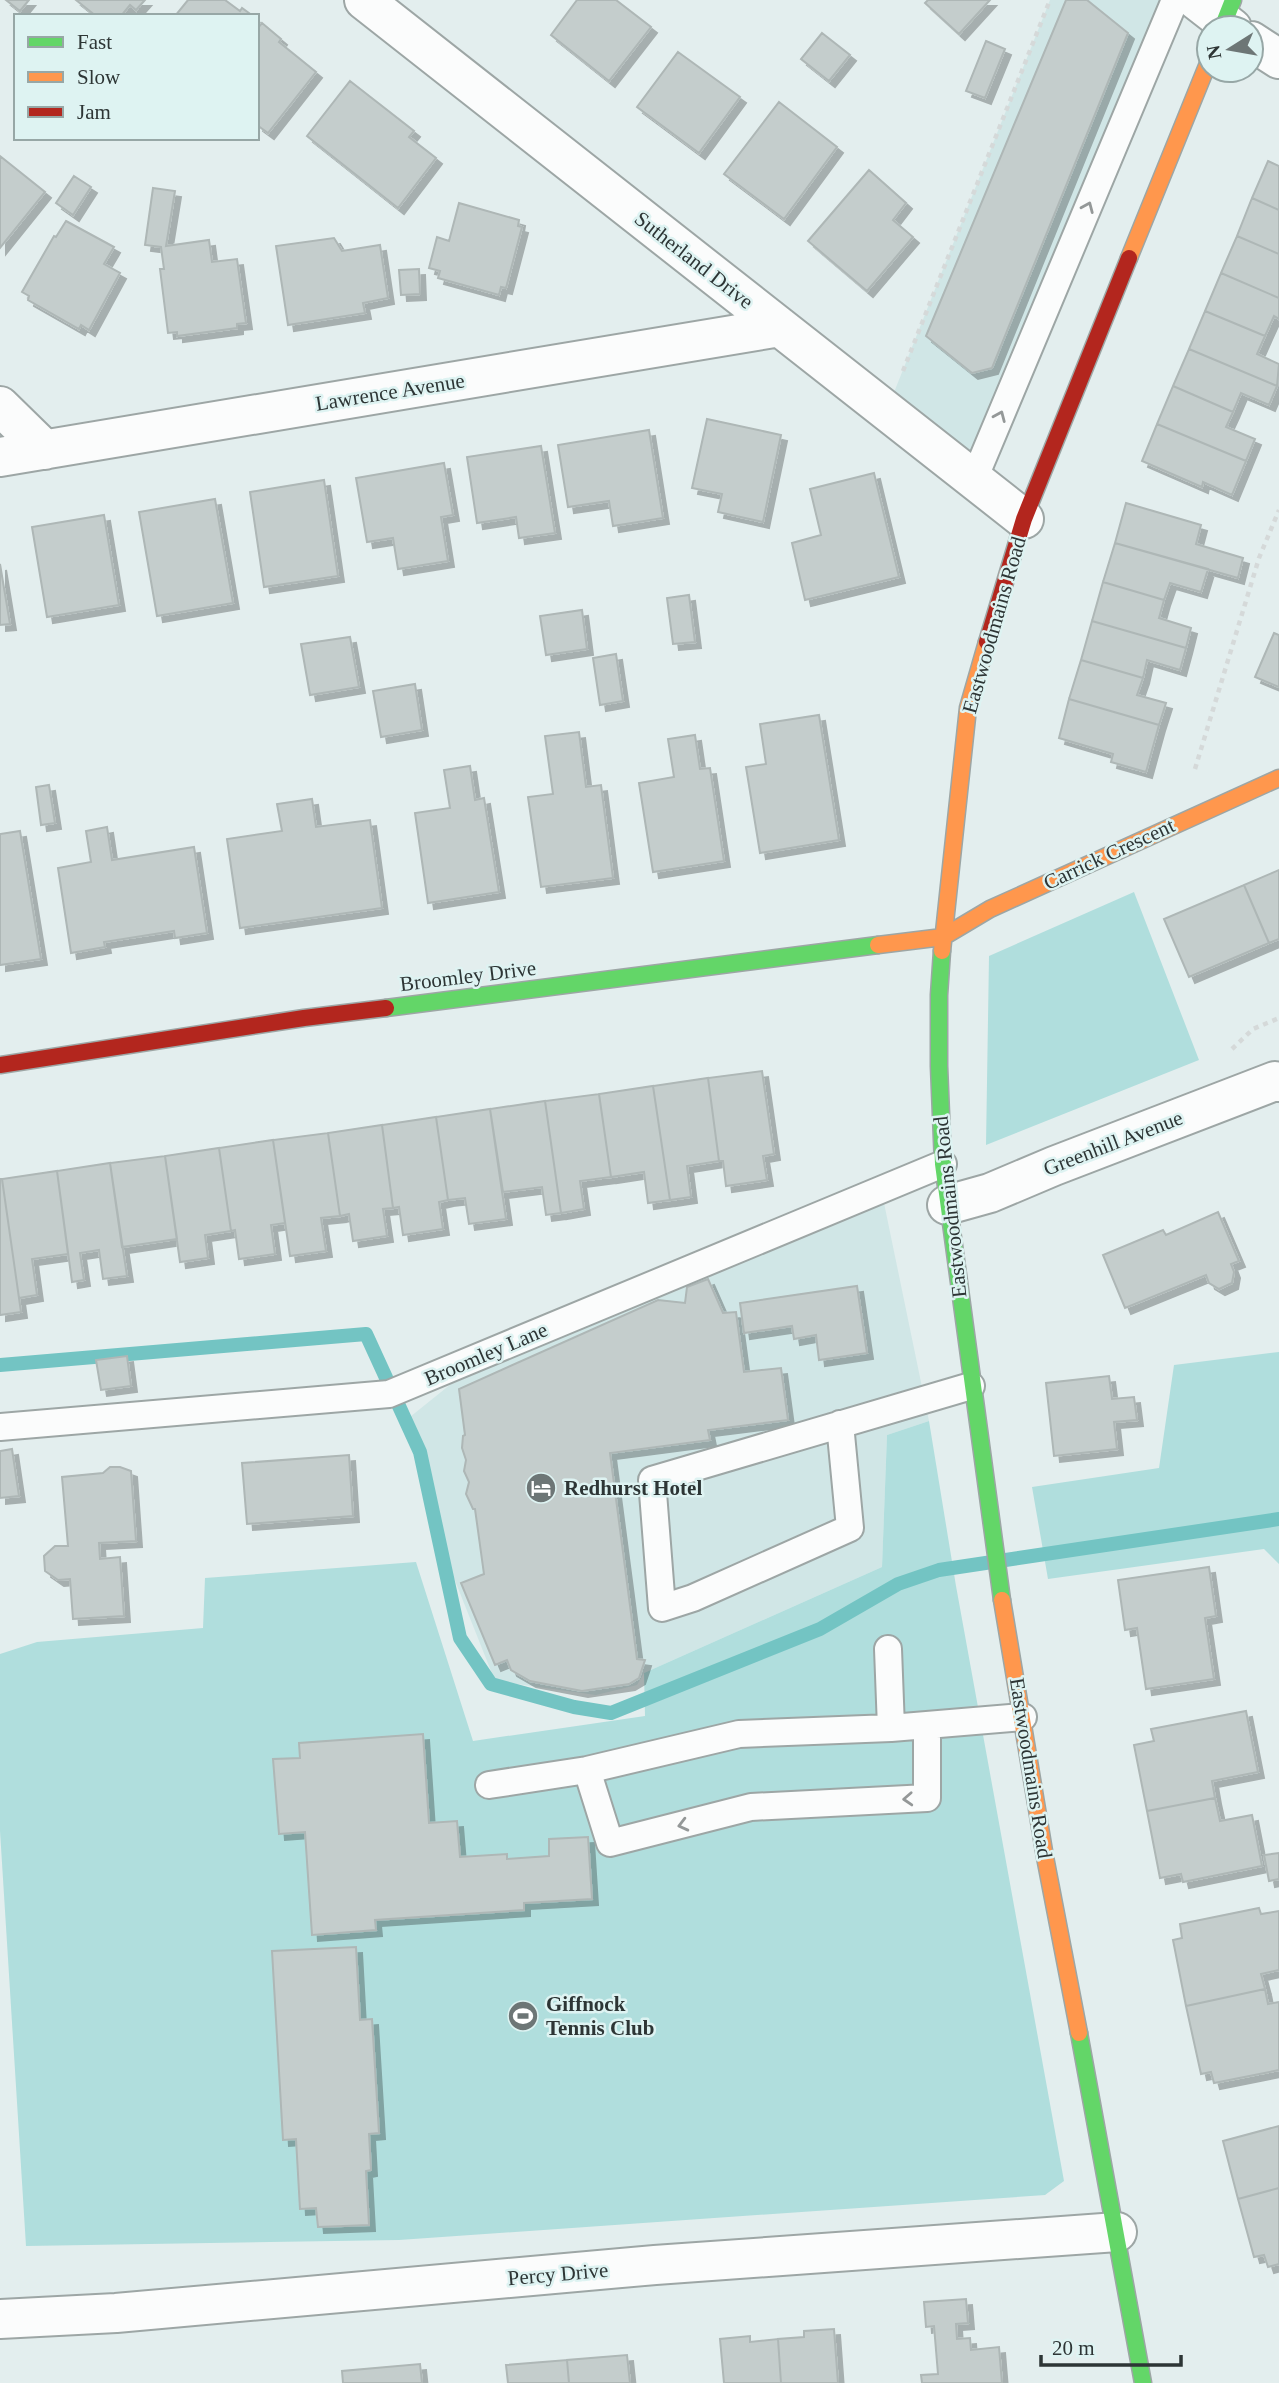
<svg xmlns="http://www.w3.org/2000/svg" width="1279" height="2383" viewBox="0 0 1279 2383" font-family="'Times New Roman',serif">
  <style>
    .built { fill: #d0e6e6 }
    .green { fill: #b0dedd }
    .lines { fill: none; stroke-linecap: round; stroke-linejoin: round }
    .stream { stroke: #73c4c3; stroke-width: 14 }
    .building { fill: #c4cdcc; stroke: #aeb7b6; stroke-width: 2; filter: url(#shadow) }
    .lane-casing { stroke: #9da6a5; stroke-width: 30 }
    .street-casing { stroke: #9da6a5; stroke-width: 42 }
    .fast-casing { stroke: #9da6a5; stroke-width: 19 }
    .slow-casing { stroke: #9da6a5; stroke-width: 19 }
    .jam-casing { stroke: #9da6a5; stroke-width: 19 }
    .path { stroke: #d5d9d9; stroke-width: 4.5; stroke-dasharray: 5 5; stroke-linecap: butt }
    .lane { stroke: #fbfcfc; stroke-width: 26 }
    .street { stroke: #fbfcfc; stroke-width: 38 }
    .fast { stroke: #63d668; stroke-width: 16 }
    .slow { stroke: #ff974d; stroke-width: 16 }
    .jam { stroke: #b3261e; stroke-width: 16 }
    .oneway { stroke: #949898 }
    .labels { text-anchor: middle; stroke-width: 5; stroke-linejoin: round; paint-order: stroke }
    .street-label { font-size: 21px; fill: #2d3535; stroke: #def3f2 }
    .poi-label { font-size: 21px; font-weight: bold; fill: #2d3535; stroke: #def3f2; text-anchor: start }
  </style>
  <defs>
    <filter id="shadow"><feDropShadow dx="6" dy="6" stdDeviation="0" flood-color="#0004"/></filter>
  </defs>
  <rect width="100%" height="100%" fill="#e3eeee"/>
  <path class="built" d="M1050 0H1175L974 479 887 410Z
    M884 1203 929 1421 887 1435 882 1567 644 1673 637 1685 596 1695 495 1681 446 1558 405 1421 451 1384Z"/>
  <path class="green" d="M1134 892 1199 1060 986 1145 989 956Z
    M1279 1352V1564L1264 1549 1048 1579 1032 1487 1159 1468 1174 1365Z
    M929 1421 956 1586 1064 2181 1045 2195 399 2240 26 2246 0 1831V1654L37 1642 203 1628 205 1578 416 1562 473 1741 645 1716 644 1673 882 1567 887 1435Z"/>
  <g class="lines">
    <path class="stream" d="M0 1365 366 1334 420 1452 460 1638 491 1684 574 1707 611 1713 820 1629 898 1584 939 1570 1279 1519"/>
  </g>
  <path class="building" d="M6 0H29L20 11Z
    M76 0H145L136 10 130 5 121 16H96Z
    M188 0H225L240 11 242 8 253 16H175Z
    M577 0H616L651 27 609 81 551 35Z
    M928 0H990L959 34 925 3Z
    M1066 0H1087L1128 33 992 368 972 373 926 336Z
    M262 23 281 39 279 42 316 72 268 133 257 125V29Z
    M822 33 850 55 829 81 801 59Z
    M986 41 1005 49 985 98 966 91Z
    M678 52 740 97 699 153 637 107Z
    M350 81 414 131 409 137 436 158 398 208 307 136Z
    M779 102 837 147 784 219 724 174Z
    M0 156 45 192 0 248Z
    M1268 161 1279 166V210L1252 198Z
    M869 170 906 203 893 220 913 237 867 291 808 241Z
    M74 176 91 187 73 215 56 203Z
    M153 188 175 191 166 246 209 240 212 262 237 259 246 323 237 324V328L177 336V332L168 333 160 269H164L161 247 145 245Z
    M1252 198 1279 210V254L1237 236Z
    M459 203 519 220 518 226 522 227 506 288 501 287 499 295 438 278 440 271 429 268 437 237 449 241Z
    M66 221 114 247 104 264 120 273 89 330 81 325 79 329 28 300 29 296 22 292 54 236 56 237Z
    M1237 236 1279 254V298L1221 273Z
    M334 238 342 251 380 245 388 298 363 303 365 313 288 325 276 246Z
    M419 269 420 294 401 295 399 270Z
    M1221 273 1279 298V319L1274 316 1265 336 1205 311Z
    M1205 311 1265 336 1257 354 1279 364 1277 386 1189 349Z
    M1189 349 1277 386 1269 405 1241 393 1233 412 1173 386Z
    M1173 386 1233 412 1226 427 1255 439 1246 461 1157 424Z
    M707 419 781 435 763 522 718 512 722 494 692 488Z
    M1157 424 1246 461 1232 495 1203 482 1202 487 1142 461Z
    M649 430 663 518 613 526 609 501 568 507 558 445Z
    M541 446 555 533 519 538 516 517 477 523 467 457Z
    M444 463 453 515 441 517 448 561 398 569 393 538 367 542 356 478Z
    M874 473 899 577 805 600 792 543 821 535 810 489Z
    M324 480 338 576 264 587 250 492Z
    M215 499 233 603 157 616 139 512Z
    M1126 503 1201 525 1196 544 1243 558 1238 578 1115 543Z
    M104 515 119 605 47 617 32 527Z
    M1115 543 1208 569 1201 592 1170 583 1164 600 1103 582Z
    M0 564 10 624 0 625Z
    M1103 582 1164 600 1159 618 1191 628 1186 648 1092 621Z
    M689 595 695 642 673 644 667 598Z
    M582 610 587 649 546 655 540 616Z
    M1092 621 1186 648 1180 670 1147 660 1143 678 1081 660Z
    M1274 633 1279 635V687L1255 677Z
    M350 637 359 687 310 695 301 644Z
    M616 654 623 701 600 705 593 658Z
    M1081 660 1143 678 1137 695 1166 703 1159 725 1069 699Z
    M415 684 422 730 381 737 373 691Z
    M1069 699 1159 725 1146 772 1111 762 1113 754 1059 738Z
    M819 715 839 840 760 853 746 767 766 764 760 724Z
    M579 732 586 787 601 785 613 878 541 887 528 797 553 794 545 736Z
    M695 735 700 769 710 768 724 861 653 872 639 783 674 777 668 739Z
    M470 766 475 800 484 798 499 892 428 903 415 813 450 808 444 770Z
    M49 785 55 823 41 825 36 787Z
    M312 799 316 827 370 820 382 908 240 928 227 839 282 831 277 804Z
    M107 827 112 860 194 847 207 933 175 938 174 931 104 942 105 947 71 953 58 868 91 862 86 831Z
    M20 831 41 959 0 965V834Z
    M1279 870V939L1269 943 1244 885Z
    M1244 885 1269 943 1189 977 1164 919Z
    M762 1071 774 1154 763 1156 767 1180 726 1186 723 1161H719L708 1078Z
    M708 1078 719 1161 687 1166 691 1197 670 1200 653 1086Z
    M653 1086 670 1200 648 1203 644 1172 611 1177 599 1094Z
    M599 1094 611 1177 580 1181 584 1209 561 1213 545 1101Z
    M545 1101 561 1213 546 1215 542 1187 503 1192 490 1109Z
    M490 1109 506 1219 469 1224 465 1198 448 1200 436 1117Z
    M436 1117 448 1200 439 1202 443 1229 403 1235 399 1207 393 1208 382 1125Z
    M382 1125 393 1208 383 1209 387 1236 353 1241 349 1214 340 1216 328 1133Z
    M328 1133 340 1216 321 1218 326 1251 290 1256 273 1140Z
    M273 1140 285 1223 271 1225 275 1254 239 1259 235 1230 231 1231 219 1148Z
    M219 1148 231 1231 205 1235 208 1258 180 1262 165 1156Z
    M165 1156 177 1239 122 1247 110 1163Z
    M110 1163 127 1276 103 1279 99 1250 80 1253 84 1280 72 1282 57 1171Z
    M57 1171 68 1254 32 1259 37 1295 19 1298 2 1179Z
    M0 1179H2L21 1312 0 1315Z
    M1218 1212 1239 1261 1231 1264 1234 1272 1232 1283 1219 1289 1209 1283 1206 1275 1125 1308 1103 1255 1163 1230 1166 1235Z
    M708 1279 723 1313 736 1312 744 1372 781 1368 788 1420 708 1430 710 1440 610 1453 637 1659 645 1660 639 1678 629 1684 582 1691 530 1681 511 1670 507 1660 495 1665 461 1583 484 1574 475 1509H473L466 1494 469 1482 464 1471 466 1460 462 1448 463 1436 465 1435 459 1389 658 1300 685 1303 687 1287Z
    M857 1286 867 1353 819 1360 816 1335 794 1339 792 1326 744 1333 740 1303Z
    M127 1356 131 1386 101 1390 96 1360Z
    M1109 1376 1112 1399 1134 1397 1137 1420 1114 1422 1117 1449 1054 1456 1046 1383Z
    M12 1449 19 1496 0 1498V1451Z
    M349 1455 353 1516 247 1524 242 1463Z
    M110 1467H120L131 1471 136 1541 99 1543 100 1559 120 1557 124 1616 73 1619 70 1579 58 1580 45 1571 44 1556 55 1546H68L62 1477 103 1473Z
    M1209 1567 1216 1616 1205 1618 1214 1679 1146 1689 1137 1628 1125 1630 1118 1580Z
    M1246 1711 1258 1772 1212 1781 1215 1798 1147 1811 1134 1745 1154 1741 1151 1729Z
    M423 1734 429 1823 457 1821 460 1857 507 1854V1859L549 1856V1839L588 1837 592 1899 524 1903V1910L375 1920 376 1930 312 1935 305 1832 279 1834 273 1759 300 1758 299 1743Z
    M1215 1798 1220 1821 1252 1815 1262 1866 1183 1882 1181 1874 1160 1878 1147 1811Z
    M1279 1853V1879L1269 1881 1264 1855Z
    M1259 1908 1261 1914 1279 1911V1970L1261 1974 1265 1989 1186 2006 1173 1940 1182 1938 1180 1924Z
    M356 1947 360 2020 372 2019 379 2133 369 2134 371 2170 366 2171 369 2225 318 2227 316 2208 300 2209 296 2139 283 2140 272 1951Z
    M1265 1989 1268 2004 1279 2002V2070L1214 2083 1211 2072 1201 2074 1186 2006Z
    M1279 2126V2188L1238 2199 1223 2141Z
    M1279 2188V2264L1268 2267 1264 2255 1254 2257 1238 2199Z
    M966 2299 968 2323 956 2324 957 2339 970 2338 971 2350 999 2347 1002 2383H922L921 2375 938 2374 934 2326 926 2327 924 2302Z
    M834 2329 838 2383H781L778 2339 804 2337V2331Z
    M750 2336V2342L778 2339 781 2383H724L720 2339Z
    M627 2355 630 2383H569L567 2360Z
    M567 2360 569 2383H508L506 2365Z
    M420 2364 422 2383H343L342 2371Z"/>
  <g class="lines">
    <g class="lane-casing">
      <path id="lane" d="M974 479 1175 0
        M840 1424 850 1528 693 1598 662 1608 652 1480 971 1386
        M0 1427 389 1394 943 1164
        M888 1649 891 1728
        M587 1770 610 1843 751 1807 927 1798V1725
        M489 1785 587 1770 739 1734 891 1728 1023 1717"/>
    </g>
    <g class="street-casing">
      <path id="street" d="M364 0 1024 519
        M1196 0 1232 28
        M1251 41 1279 59
        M0 406 45 450
        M0 457 780 327
        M947 1205 990 1193 1054 1166 1275 1081 1279 1082
        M0 2319 116 2313 655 2265 1117 2232"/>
    </g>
    <g class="fast-casing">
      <path id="fast" d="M1222 28 1233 0
        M942 951 939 995V1066L943 1164 1002 1600
        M386 1008 878 945
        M1079 2033 1143 2383"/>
    </g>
    <g class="slow-casing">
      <path id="slow" d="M1129 258 1209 61
        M878 945 943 937 990 909 1279 778
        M942 951 968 708 987 642
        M1002 1600 1045 1857 1079 2033"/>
    </g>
    <g class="jam-casing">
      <path id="jam" d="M987 642 1024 519 1129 258
        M0 1065 304 1018 386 1008"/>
    </g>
    <path class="path" d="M903 371 1050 0
      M1195 769 1259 558 1279 510
      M1232 1049 1253 1029 1279 1018"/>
    <use href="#lane" class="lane"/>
    <use href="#street" class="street"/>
    <use href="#fast" class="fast"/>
    <use href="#slow" class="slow"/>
    <use href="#jam" class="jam"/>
  </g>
  <defs><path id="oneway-chevron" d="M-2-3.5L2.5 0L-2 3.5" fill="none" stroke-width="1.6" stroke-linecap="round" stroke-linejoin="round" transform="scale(1.75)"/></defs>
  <g class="oneway">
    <use href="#oneway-chevron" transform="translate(1088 207) rotate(-67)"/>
    <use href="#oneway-chevron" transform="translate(1000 416) rotate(-67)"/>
    <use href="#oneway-chevron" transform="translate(908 1799) rotate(177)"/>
    <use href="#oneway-chevron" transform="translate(683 1825) rotate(166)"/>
  </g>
  <defs>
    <g id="hotel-disc" transform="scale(1.575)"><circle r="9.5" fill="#6d7676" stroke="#def3f2"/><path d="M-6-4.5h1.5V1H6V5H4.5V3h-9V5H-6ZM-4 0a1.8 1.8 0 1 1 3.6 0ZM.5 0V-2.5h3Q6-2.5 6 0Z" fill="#fff"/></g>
    <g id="stadium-disc" transform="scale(1.575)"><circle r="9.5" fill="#6d7676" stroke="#def3f2"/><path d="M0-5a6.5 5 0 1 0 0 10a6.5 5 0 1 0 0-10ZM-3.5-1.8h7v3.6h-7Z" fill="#fff"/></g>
  </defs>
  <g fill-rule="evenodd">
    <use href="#hotel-disc" x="541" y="1488"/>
    <use href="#stadium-disc" x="523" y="2016"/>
  </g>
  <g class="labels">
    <g class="street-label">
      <text transform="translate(694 260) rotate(38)" y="7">Sutherland Drive</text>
      <text transform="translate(390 392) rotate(-9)" y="7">Lawrence Avenue</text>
      <text transform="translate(994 625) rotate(-74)" y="7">Eastwoodmains Road</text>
      <text transform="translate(1109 854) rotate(-25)" y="7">Carrick Crescent</text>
      <text transform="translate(468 976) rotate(-7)" y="7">Broomley Drive</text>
      <text transform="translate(1113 1143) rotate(-21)" y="7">Greenhill Avenue</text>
      <text transform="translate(950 1207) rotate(-96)" y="7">Eastwoodmains Road</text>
      <text transform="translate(486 1354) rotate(-23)" y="7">Broomley Lane</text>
      <text transform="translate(1031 1768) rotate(81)" y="7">Eastwoodmains Road</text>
      <text transform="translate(558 2274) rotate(-5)" y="7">Percy Drive</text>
    </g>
    <g class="poi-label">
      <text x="564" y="1495">Redhurst Hotel</text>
      <text x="546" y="2011">Giffnock<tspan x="546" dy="24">Tennis Club</tspan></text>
    </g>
  </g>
  <rect x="14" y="14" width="245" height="126" fill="#def3f2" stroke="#97a7a6" stroke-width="2"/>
  <rect x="28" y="37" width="35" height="10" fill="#63d668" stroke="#97a7a6" stroke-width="2"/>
  <text x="77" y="49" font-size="21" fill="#2d3535">Fast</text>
  <rect x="28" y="72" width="35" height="10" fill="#ff974d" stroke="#97a7a6" stroke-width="2"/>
  <text x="77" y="84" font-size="21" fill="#2d3535">Slow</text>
  <rect x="28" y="107" width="35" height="10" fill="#b3261e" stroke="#97a7a6" stroke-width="2"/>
  <text x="77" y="119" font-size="21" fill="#2d3535">Jam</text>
  <g transform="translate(1230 49) rotate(259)"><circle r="33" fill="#def3f2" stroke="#97a7a6" stroke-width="2"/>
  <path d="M0-5L12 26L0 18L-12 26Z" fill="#6d7676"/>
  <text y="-10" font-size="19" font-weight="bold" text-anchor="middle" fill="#2d3535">N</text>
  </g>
  <path d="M1041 2355v10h140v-10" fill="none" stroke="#2d3535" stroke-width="3.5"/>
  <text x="1052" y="2355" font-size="21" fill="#2d3535" stroke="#def3f2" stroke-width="5" paint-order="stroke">20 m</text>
</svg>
